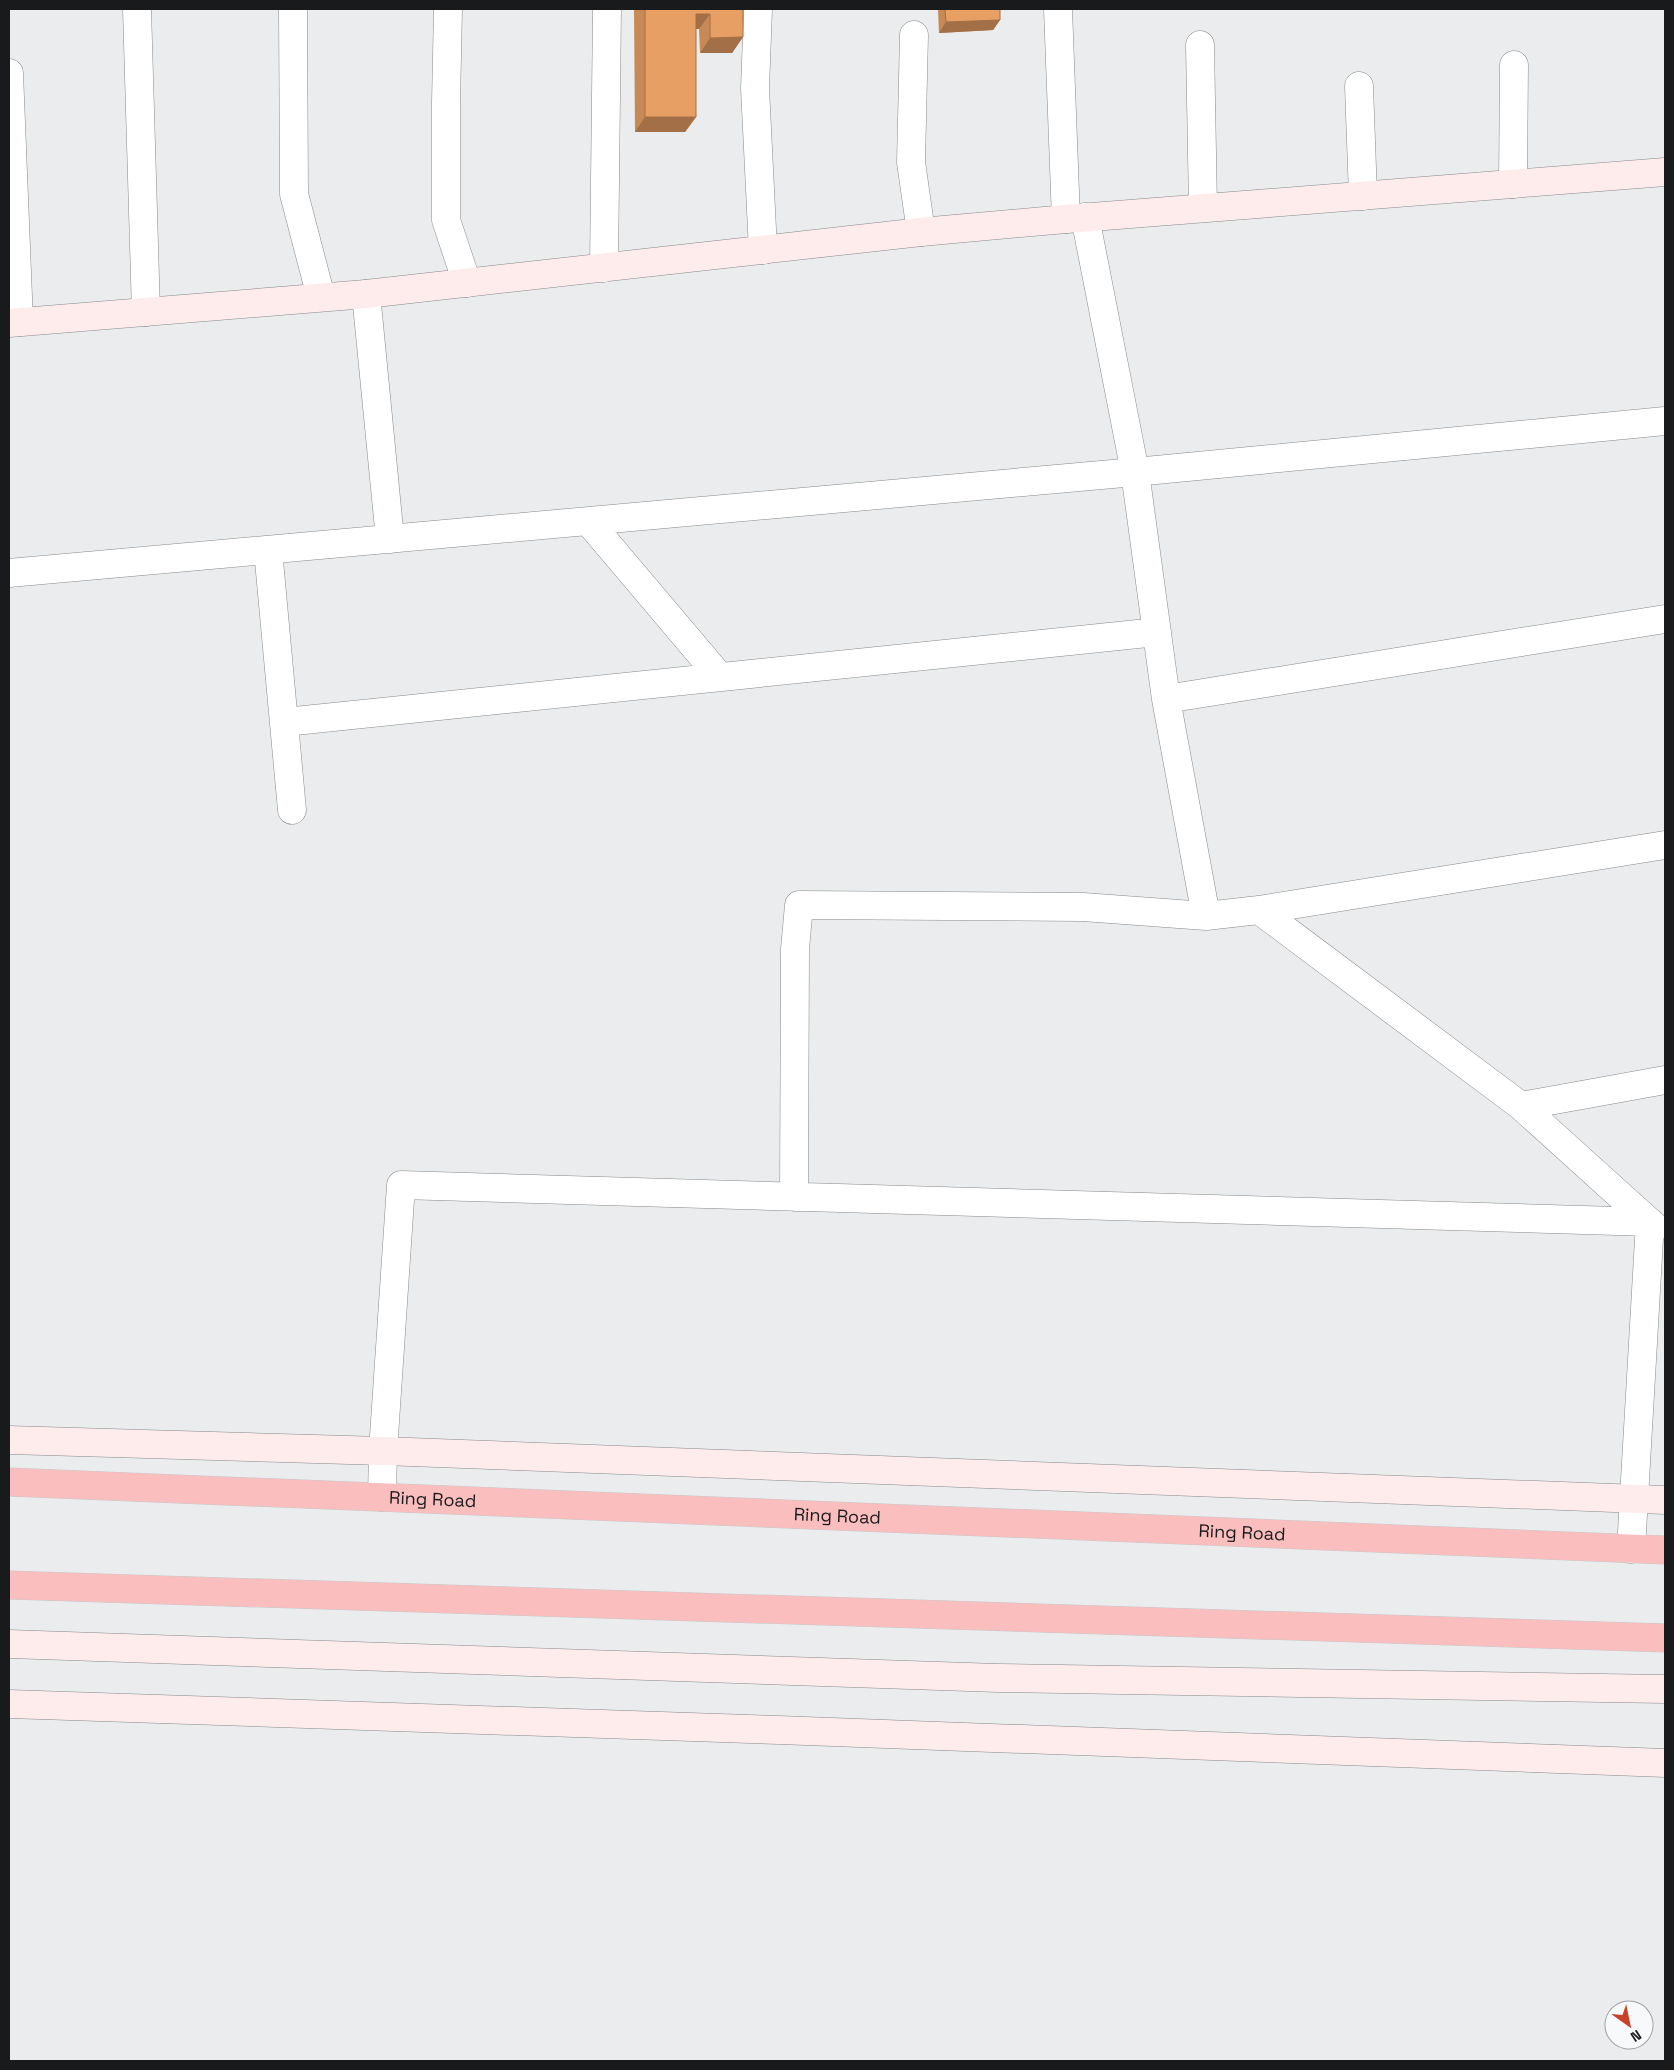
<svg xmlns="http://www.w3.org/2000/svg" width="1674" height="2070" viewBox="0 0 1674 2070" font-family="'Space Grotesk',sans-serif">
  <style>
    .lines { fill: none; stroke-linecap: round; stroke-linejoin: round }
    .street-casing { stroke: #87898b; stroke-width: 29 }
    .secondary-casing { stroke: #87898b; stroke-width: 29 }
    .highway-casing { stroke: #c8c8c8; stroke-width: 29 }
    .street { stroke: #fff; stroke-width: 28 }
    .secondary { stroke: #feecec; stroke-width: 28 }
    .highway { stroke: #fabebf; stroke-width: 28 }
    .wall { fill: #c78956 }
    .shaded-wall { fill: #a26f46 }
    .building { fill: #e79f64; stroke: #a26f46 }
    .labels { text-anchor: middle; stroke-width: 4; stroke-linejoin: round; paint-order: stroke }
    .street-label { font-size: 18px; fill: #191a1b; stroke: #f7f9fb }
  </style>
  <rect width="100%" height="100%" fill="#eaeced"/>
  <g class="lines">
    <g class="street-casing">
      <path id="street" d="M137 9 146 312
        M293 9 294 194 321 297
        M448 9 446 102V220L467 283
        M758 9 755 88 763 250
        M1058 9 1066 219
        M914 35 911 162 921 232
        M1200 45 1203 208
        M9 73 19 322
        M1359 86 1363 196
        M1513 184 1514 65
        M1085 217 1135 472 1166 699 1206 916 1259 910 1665 845
        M604 268 607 9
        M366 294 390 539
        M588 521 720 677
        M268 550 292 810
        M9 573 1135 472 1665 421
        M1166 699 1665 619
        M285 722 1157 632
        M1259 910 1521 1106 1655 1227
        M1521 1106 1665 1080
        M794 1197 795 949 799 905 1083 907 1206 916
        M382 1497 383 1451 401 1185 1650 1222 1631 1549"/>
    </g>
    <g class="secondary-casing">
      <path id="secondary" d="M9 323 366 294 921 232 1066 219 1665 172
        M9 1440 383 1451 1665 1500
        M9 1644 998 1678 1665 1689
        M9 1704 779 1730 1665 1763"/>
    </g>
    <g class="highway-casing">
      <g id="highway">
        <path id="s1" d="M9 1482 1665 1550"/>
        <path d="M9 1585 1665 1638"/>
      </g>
    </g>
    <use href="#street" class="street"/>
    <use href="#secondary" class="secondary"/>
    <use href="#highway" class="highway"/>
  </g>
  <path class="wall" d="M634 9H743V37L732 53H700L699 29H696V117L685 132H635Z
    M938 9H1000V20L993 30 939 33Z"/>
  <path class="shaded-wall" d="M696 14H710L699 29H686Z
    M1000 20 993 30 939 33 946 22Z
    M743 37 732 53H700L710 38Z
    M645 117H696L685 132H635Z"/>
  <path class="building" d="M645 9H743V37L710 38V14H696V117H645Z
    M945 9H1000V20L946 22Z"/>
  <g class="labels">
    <g class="street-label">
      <text dy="6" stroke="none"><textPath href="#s1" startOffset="424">Ring Road</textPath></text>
      <text dy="6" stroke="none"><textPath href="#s1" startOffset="829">Ring Road</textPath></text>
      <text dy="6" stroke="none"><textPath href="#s1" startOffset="1234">Ring Road</textPath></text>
    </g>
  </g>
  <rect width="1674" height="2070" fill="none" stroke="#191a1b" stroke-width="20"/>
  <g transform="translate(1629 2025) rotate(147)"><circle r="24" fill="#f7f9fb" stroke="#9ea0a1"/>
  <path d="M0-4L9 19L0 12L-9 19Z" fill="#cb4028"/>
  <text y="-8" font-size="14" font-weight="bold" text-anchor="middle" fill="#191a1b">N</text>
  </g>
</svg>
